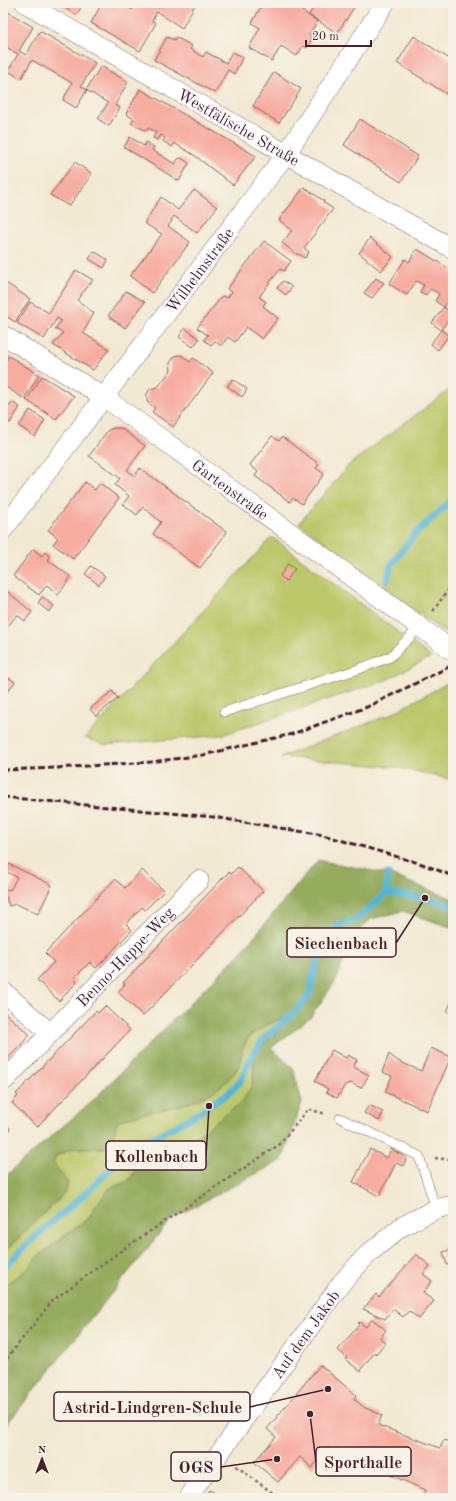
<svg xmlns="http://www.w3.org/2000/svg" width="456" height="1501" viewBox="0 0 456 1501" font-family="'Old Standard TT',serif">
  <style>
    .green { fill: #bcc86a; stroke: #83744a }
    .forest { fill: #95ac5e; stroke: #706644 }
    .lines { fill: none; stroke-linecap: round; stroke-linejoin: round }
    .stream { stroke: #56b4d5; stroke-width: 7 }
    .building { fill: #f7aca0 }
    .service-casing { stroke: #856666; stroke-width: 10 }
    .minor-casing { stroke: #856666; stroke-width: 20 }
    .path { stroke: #856666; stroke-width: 2.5; stroke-dasharray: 3 3; stroke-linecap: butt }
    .service { stroke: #fff; stroke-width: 9 }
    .minor { stroke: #fff; stroke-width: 19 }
    .rail { stroke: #4a1f2b; stroke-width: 3; stroke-dasharray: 6 3; stroke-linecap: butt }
    .labels { text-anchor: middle; stroke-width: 4; stroke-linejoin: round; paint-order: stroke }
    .street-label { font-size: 16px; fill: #4a1f2b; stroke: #f7f3e8 }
    .leader { fill: none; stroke: #4a1f2b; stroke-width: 1.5 }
    .callout-dot { fill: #4a1f2b; stroke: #f7f3e8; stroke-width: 1.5 }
    .callout { fill: #f7f3e8; stroke: #4a1f2b; stroke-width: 1.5 }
    .callout-label { font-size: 17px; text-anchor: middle; font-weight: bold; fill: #4a1f2b }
  </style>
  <rect width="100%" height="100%" fill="#f7f3e8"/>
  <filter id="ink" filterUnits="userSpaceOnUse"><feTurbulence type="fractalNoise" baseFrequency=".025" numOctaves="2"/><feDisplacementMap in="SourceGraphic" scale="8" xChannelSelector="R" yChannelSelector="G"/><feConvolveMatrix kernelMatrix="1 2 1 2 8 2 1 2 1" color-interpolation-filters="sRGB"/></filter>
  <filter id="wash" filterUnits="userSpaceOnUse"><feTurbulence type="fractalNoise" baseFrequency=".012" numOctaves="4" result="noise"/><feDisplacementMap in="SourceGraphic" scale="16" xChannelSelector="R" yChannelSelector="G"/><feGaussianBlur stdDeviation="0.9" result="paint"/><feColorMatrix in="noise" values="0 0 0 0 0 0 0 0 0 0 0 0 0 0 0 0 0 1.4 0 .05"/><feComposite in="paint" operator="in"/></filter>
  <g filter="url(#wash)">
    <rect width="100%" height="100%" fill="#f2e9d3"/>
    <path class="green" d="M453 387V639L299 523 351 463Z
      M272 537 431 657 386 680 222 735 105 745 85 738Z
      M453 680V780L395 767 281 757 389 715Z
      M283 1018 281 1029 265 1043 255 1056 252 1085 243 1101 184 1146 141 1162 131 1178 125 1183 110 1188 94 1208 90 1217 37 1257 28 1269 3 1286V1253L65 1193 68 1183 53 1163 56 1156 75 1148H104L118 1121 133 1115 240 1064C242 1034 259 1029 283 1018Z"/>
    <path class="forest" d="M318 860 388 874 453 899V928L403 911 371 919 352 937 337 979 310 1018 271 1048 293 1068 302 1102 282 1160 171 1219 3 1429V1286L28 1269 37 1257 90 1217 94 1208 110 1188 125 1183 131 1178 141 1162 184 1146 243 1101 252 1085 255 1056 265 1043 281 1029 283 1018C274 1021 252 1032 247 1039 242 1046 241 1055 240 1063 239 1071 219 1089 211 1093 183 1110 149 1109 118 1121L110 1145 104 1148H75L56 1156 53 1163 68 1183 65 1193 3 1253V1178L91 1102 242 951Z"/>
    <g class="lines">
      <path class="stream" d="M387 580 391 565 414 535 453 499
        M386 893 425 898 453 906
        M3 1268 39 1233 84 1195 132 1148 185 1121 209 1106 231 1091 240 1082 251 1057 264 1038 291 1016 309 996 317 959 323 942 338 926 359 918 386 893 388 874"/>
    </g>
    <g id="blocks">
      <path class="building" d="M56 3H83L77 15Z
        M102 3H120L132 10 137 3H151L159 8 161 3H196L182 28 157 12 152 21 156 23 140 51 91 23Z
        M263 3H290L317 21 309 36 312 39 307 48 303 46 297 56 281 46 272 61 249 48 260 28 252 23Z
        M315 3H357L337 33 309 15 316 4Z
        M3 9 33 27 19 51 26 55 40 31 95 63 81 86 87 90 76 108 63 100 72 83 32 60 21 79 8 71 18 54 3 45Z
        M414 36 453 61V98L397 63Z
        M167 37 174 40 176 37 192 46 190 49 203 57 206 52 226 63 232 52 243 57 234 74 228 70 215 93 154 60Z
        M101 66 128 82 115 105 120 108 109 126 98 119 108 103 86 90Z
        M274 72 301 89 279 123 253 106Z
        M140 89 256 156 233 185 194 155 174 143 172 147 163 141 165 138 161 135 158 140 153 138 156 132 148 128 147 131 131 123 134 119 126 114Z
        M360 119 418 156 401 182 344 145Z
        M130 137 144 146 146 142 149 144V145L154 147 152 150 175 164 178 159 181 158 189 163 179 181 124 147Z
        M75 162 92 174 69 206 50 195Z
        M304 187 324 201 323 202 333 209 304 248 309 252 305 258 299 254 298 255 282 243 292 230 279 220Z
        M194 190 217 207 197 233 174 216 171 220 172 221 168 226 190 242 152 293 130 276 162 234 144 223 161 197 178 210Z
        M370 238 393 257 381 271 359 253Z
        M264 241 291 261 284 271 280 269 259 297 266 302 263 306 278 318 262 339 246 327 235 342 228 337 221 346 215 341 211 345 204 340 208 335 197 328 222 296 227 298 232 292 227 289Z
        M417 249 453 271V282L451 286 453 287V292L444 307 435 301 439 294 430 289 426 295 420 292 424 285 416 281 407 295 389 284 405 259 409 262Z
        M94 251 108 260 104 268 89 259Z
        M76 270 93 280 77 300 94 313 83 333 109 349 93 370 53 345 63 333 55 329 61 321 57 318 44 339 17 323 30 302 49 313Z
        M376 278 384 283 372 298 364 293Z
        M3 281 30 299 15 322 3 314Z
        M283 281 292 287 286 295 277 288Z
        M126 291 145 302 125 328 108 316Z
        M444 307 453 313 441 330 432 323Z
        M185 328 199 339 193 347 179 337Z
        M441 330 449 335 438 350 431 344Z
        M3 352 7 355 3 361Z
        M181 355 190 362 193 358 213 373 173 427 152 412 155 408 147 402V394L150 389 158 387 171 370 170 363 175 356Z
        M9 356 39 375 24 399 3 385V365Z
        M42 376 74 396 56 419 26 400Z
        M233 379 247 389 242 397 227 386Z
        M12 402 20 407 10 423 3 418V417Z
        M30 410 45 420 35 437 19 426Z
        M114 428H121L145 446 127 470 135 476 140 468 227 532 200 568 153 534 161 522 143 507 137 515 123 504 129 496 115 485 120 478 89 456 108 430Z
        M272 436 279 441 282 437 319 464 316 468 324 474 302 504 293 498 290 502 255 476 258 472 250 465Z
        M85 482 95 490 100 483 119 498 73 559 53 544 58 538 48 530Z
        M33 549 42 556 45 552 50 557 48 560 71 577 58 595 47 585 39 595 13 576Z
        M288 564 295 569 286 581 280 576Z
        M91 566 105 576 99 585 85 574Z
        M3 588 32 612 25 621 17 615 7 627 3 624Z
        M42 597 54 606 49 612 38 603Z
        M3 674 15 682 3 697Z
        M112 691 118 698 96 716 90 709Z
        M3 861 52 885 38 914 16 904 9 906 4 891 11 889 17 877 3 870Z
        M238 867 263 891 143 1016 118 992 125 984 123 983 221 880 229 872 231 874Z
        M142 870 164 891 145 910 142 907 126 924 132 930 106 958 96 968 90 962 74 978 77 982 59 1001 37 980 54 962 45 953 115 879 125 888Z
        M453 999V1014L447 1011Z
        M105 1006 130 1030 37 1127 12 1103 18 1096 16 1094 96 1011 98 1013Z
        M3 1011 30 1035 3 1064Z
        M431 1048 451 1057 427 1111 385 1092 392 1076 382 1072 389 1054 398 1061 421 1071Z
        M332 1050 346 1058 348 1055 357 1060 353 1067 369 1075 361 1088 351 1083 345 1085 337 1098 326 1092 328 1089 315 1081Z
        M369 1105 383 1112 379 1121 364 1113Z
        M3 1125 10 1128 3 1143Z
        M370 1149 387 1158 391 1149 407 1158 403 1166 396 1163 379 1196 353 1182Z
        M453 1236V1263L447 1265 443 1252 452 1249 449 1237Z
        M416 1254 430 1266 423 1274 432 1281 423 1293 434 1301 419 1319 409 1311 403 1317 393 1309 385 1319 363 1309 376 1294 379 1297Z
        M372 1319 386 1330 380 1338 385 1343 376 1354 375 1352 361 1369 362 1370 361 1372 345 1359 347 1358 338 1350 359 1325 358 1323 359 1322 366 1327Z
        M320 1365 356 1395 354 1399 365 1408 382 1415 378 1425 440 1448 444 1440 453 1443V1498H422L425 1490 328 1448 312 1468 300 1457 278 1482 254 1462 276 1437 267 1429Z
        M209 1490 225 1498H205Z"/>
    </g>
  </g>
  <g filter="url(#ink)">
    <use href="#blocks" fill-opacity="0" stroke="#856666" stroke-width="1"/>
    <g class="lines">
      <g class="service-casing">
        <path id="service" d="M224 712 359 669 390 657 420 627
          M340 1118 419 1156 436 1209"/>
      </g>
      <g class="minor-casing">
        <g id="minor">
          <path id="s1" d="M25 3 286 154 453 249"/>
          <path id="s2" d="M3 335 104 397 453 651"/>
          <path id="s3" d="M3 530 104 397 286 154 385 3"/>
          <path d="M3 991 50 1033"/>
          <path id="s4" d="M3 1082 199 880"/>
          <path id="s5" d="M189 1498 194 1489 343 1281 368 1254 401 1227 436 1209 453 1205"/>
        </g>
      </g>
      <path class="path" d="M433 611 453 583
        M435 1158 453 1160
        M3 1363 53 1300 125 1248 280 1144 308 1109 326 1114
        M236 1466 278 1497"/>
      <use href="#service" class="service"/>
      <use href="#minor" class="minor"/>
      <path class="rail" d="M3 770 56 768 151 762 203 755 292 734 367 707 453 665
        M3 797 213 817 323 835 422 864 453 876"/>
    </g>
  </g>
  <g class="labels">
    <g class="street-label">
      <text dy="6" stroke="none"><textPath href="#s1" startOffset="247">Westfälische Straße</textPath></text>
      <text dy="6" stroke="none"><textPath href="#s3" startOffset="326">Wilhelmstraße</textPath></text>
      <text dy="6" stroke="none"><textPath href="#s2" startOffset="275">Gartenstraße</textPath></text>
      <text dy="6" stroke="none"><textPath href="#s4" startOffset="175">Benno-Happe-Weg</textPath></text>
      <text dy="6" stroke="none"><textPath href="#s5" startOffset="201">Auf dem Jakob</textPath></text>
    </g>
  </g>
  <path class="leader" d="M425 898L396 943M209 1106L206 1156M328 1389L250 1407M310 1414L316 1462M277 1459L221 1467"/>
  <g class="callout-dot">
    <circle cx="425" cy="898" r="4"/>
    <circle cx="209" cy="1106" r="4"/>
    <circle cx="328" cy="1389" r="4"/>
    <circle cx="310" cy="1414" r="4"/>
    <circle cx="277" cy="1459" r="4"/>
  </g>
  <g class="callout">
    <rect x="287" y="928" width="109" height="29" rx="4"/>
    <rect x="106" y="1141" width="100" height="29" rx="4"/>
    <rect x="54" y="1392" width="196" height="29" rx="4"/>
    <rect x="316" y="1447" width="95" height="29" rx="4"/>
    <rect x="171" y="1452" width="50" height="29" rx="4"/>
  </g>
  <g class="callout-label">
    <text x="341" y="949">Siechenbach</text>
    <text x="156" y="1162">Kollenbach</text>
    <text x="152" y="1413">Astrid-Lindgren-Schule</text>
    <text x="363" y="1468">Sporthalle</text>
    <text x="196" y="1473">OGS</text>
  </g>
  <rect width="456" height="1501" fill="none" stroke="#f7f3e8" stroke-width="16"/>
  <g transform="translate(42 1459)" stroke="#f7f3e8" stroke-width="3" paint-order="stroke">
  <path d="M0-3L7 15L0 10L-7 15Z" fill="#4a1f2b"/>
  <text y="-6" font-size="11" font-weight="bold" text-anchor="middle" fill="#4a1f2b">N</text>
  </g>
  <path d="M306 40v6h65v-6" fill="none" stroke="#4a1f2b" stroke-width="2"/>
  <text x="312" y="40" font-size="12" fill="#4a1f2b" stroke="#f7f3e8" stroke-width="3" paint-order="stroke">20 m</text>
</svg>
